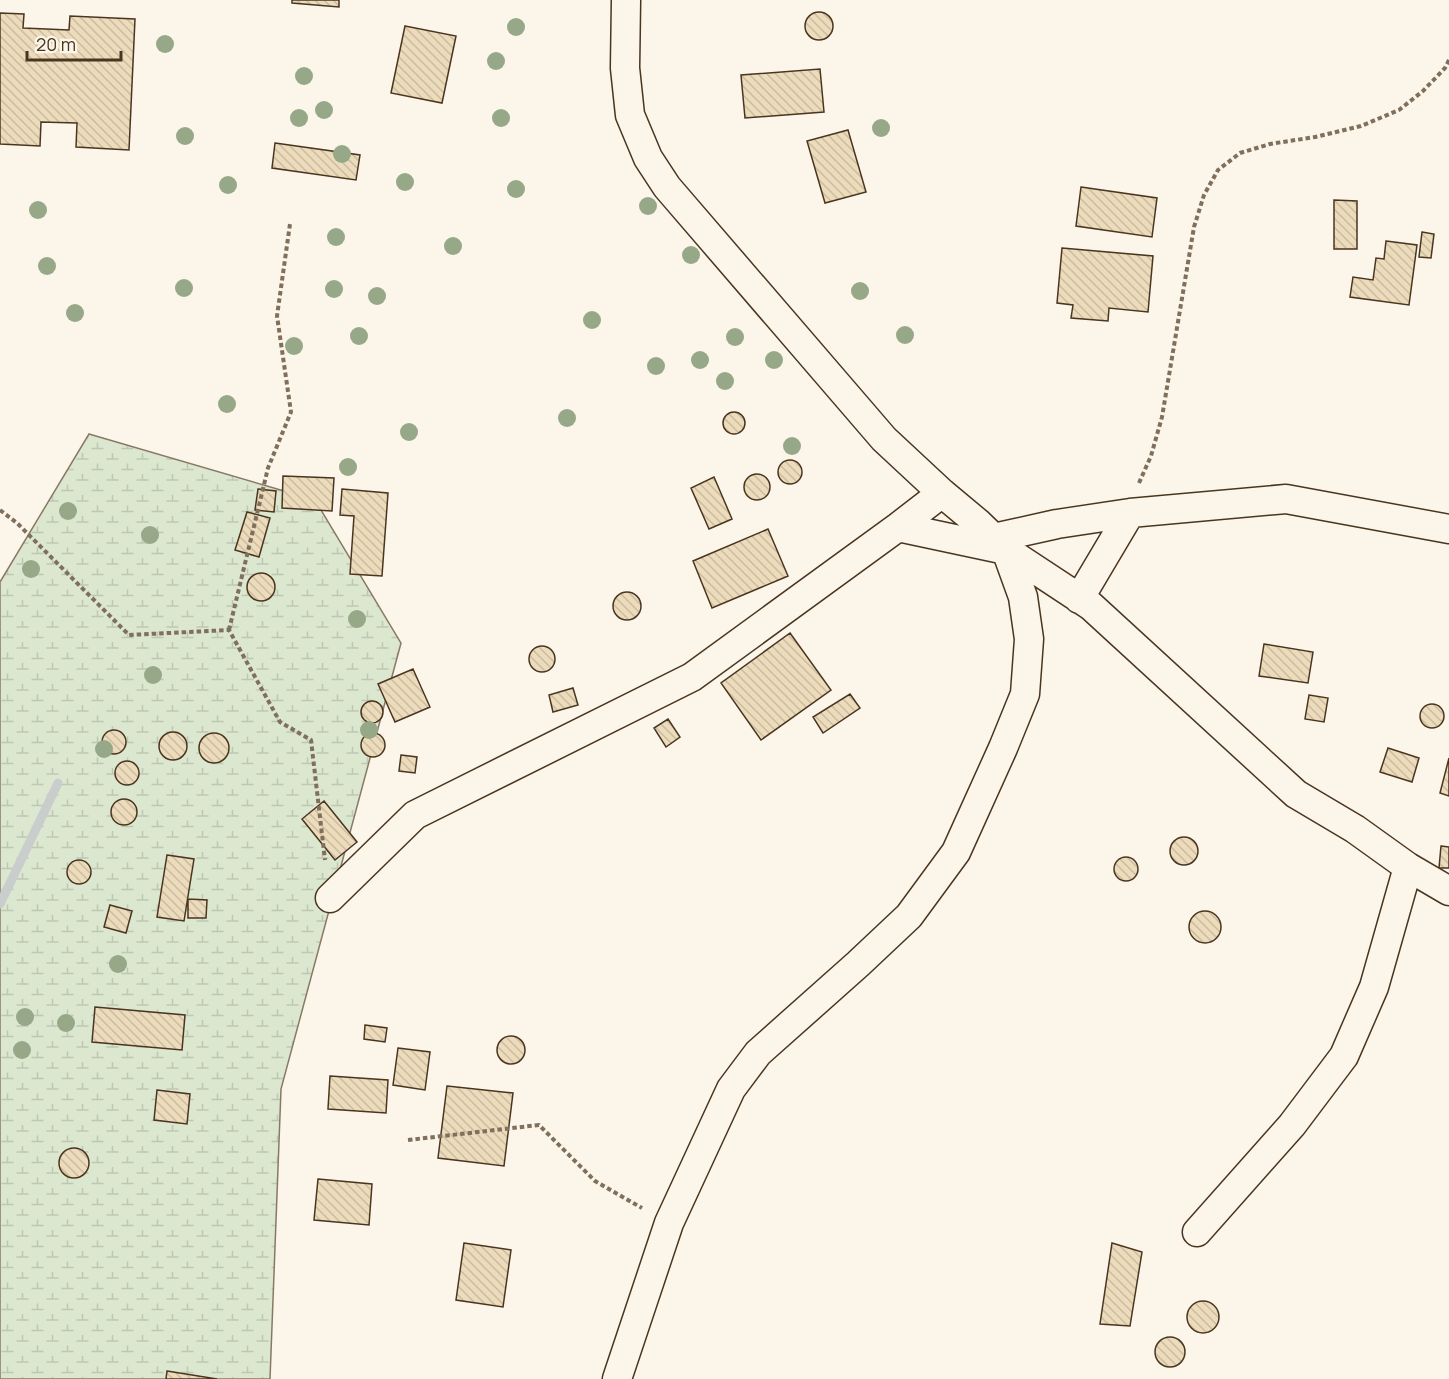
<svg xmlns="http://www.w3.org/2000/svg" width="1449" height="1379" viewBox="0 0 1449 1379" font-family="Manrope,sans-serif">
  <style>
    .wetland { fill: url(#wetland-marsh); stroke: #887966; stroke-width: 1.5 }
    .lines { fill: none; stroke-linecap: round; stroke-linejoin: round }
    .stream { stroke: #c9cecd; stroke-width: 9 }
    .building { fill: url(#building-back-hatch); stroke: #4a3520; stroke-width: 1.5 }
    .minor-casing { stroke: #4a3520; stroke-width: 31 }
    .path { stroke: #7f6f5c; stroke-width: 4; stroke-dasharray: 4.5 3; stroke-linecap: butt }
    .minor { stroke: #fbf6e9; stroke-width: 28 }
    .tree { fill: #96a887 }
  </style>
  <defs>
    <pattern id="wetland-marsh" width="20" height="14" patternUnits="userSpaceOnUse" patternTransform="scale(1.5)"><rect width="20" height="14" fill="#dce7d0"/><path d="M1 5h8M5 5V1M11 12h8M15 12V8" fill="none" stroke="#bec7b2"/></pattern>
    <pattern id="building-back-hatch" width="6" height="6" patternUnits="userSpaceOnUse" patternTransform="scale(1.5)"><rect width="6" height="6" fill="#ecdcbc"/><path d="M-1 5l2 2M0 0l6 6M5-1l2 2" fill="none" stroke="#ccbda1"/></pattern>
  </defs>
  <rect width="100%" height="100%" fill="#fbf6e9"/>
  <path class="wetland" d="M89 434 315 500 401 643 281 1089 270 1379H0V582Z"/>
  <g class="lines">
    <path class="stream" d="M0 904 58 783"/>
  </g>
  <path class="building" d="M292 0H339V7L292 3Z
    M805 26a14 14 0 1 1 28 0a14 14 0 1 1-28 0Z
    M0 13 24 14 23 28 69 30 70 16 135 19 129 150 76 147 77 123 41 122 40 146 0 144Z
    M405 26 456 36 442 103 391 93Z
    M820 69 824 112 745 118 741 75Z
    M848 130 866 192 825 203 807 141Z
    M275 143 360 155 356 180 272 168Z
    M1081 187 1157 198 1152 237 1076 226Z
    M1334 200 1357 201V249H1334Z
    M1422 232 1434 234 1431 258 1419 257Z
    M1386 241 1417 245 1409 305 1350 297 1353 277 1373 280 1376 258 1384 259Z
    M1062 248 1153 256 1148 312 1109 308 1108 321 1071 318 1073 305 1057 303Z
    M723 423a11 11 0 1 1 22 0a11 11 0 1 1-22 0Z
    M778 472a12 12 0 1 1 24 0a12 12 0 1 1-24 0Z
    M744 487a13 13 0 1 1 26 0a13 13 0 1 1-26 0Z
    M283 476 334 478 332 511 282 508Z
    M714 477 732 519 709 529 691 488Z
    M258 489 276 491 274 512 255 510Z
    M342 489 388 493 382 576 350 574 354 516 340 515Z
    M247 512 270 518 259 557 235 550Z
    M768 529 788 576 712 608 693 561Z
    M247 587a14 14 0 1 1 28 0a14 14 0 1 1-28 0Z
    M613 606a14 14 0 1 1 28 0a14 14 0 1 1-28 0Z
    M790 633 831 690 761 740 721 683Z
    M1264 644 1313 652 1308 683 1259 676Z
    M529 659a13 13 0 1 1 26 0a13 13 0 1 1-26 0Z
    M413 669 430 707 395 722 378 684Z
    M573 688 578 705 553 712 549 695Z
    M850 694 860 708 823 733 813 717Z
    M1309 695 1328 698 1324 722 1305 719Z
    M361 712a11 11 0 1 1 22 0a11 11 0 1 1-22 0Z
    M1420 716a12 12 0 1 1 24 0a12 12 0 1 1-24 0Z
    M668 719 680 737 666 747 654 728Z
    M102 742a12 12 0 1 1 24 0a12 12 0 1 1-24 0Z
    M159 746a14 14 0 1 1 28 0a14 14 0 1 1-28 0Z
    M361 745a12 12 0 1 1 24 0a12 12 0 1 1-24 0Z
    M199 748a15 15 0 1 1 30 0a15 15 0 1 1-30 0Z
    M1388 748 1419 758 1412 782 1380 772Z
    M401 755 417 757 415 773 399 771Z
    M1449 758V796L1440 793Z
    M115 773a12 12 0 1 1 24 0a12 12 0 1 1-24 0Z
    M111 812a13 13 0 1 1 26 0a13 13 0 1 1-26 0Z
    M324 801 357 842 335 860 302 819Z
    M1170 851a14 14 0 1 1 28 0a14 14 0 1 1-28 0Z
    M1441 846 1449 847V868H1439Z
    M167 855 194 859 184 921 157 917Z
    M1114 869a12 12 0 1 1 24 0a12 12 0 1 1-24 0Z
    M67 872a12 12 0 1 1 24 0a12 12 0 1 1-24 0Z
    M188 899 207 900 206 918H188Z
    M110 905 132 911 126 933 104 927Z
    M1189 927a16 16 0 1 1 32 0a16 16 0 1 1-32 0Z
    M95 1007 185 1015 182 1050 92 1042Z
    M365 1025 387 1028 385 1042 364 1039Z
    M497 1050a14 14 0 1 1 28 0a14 14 0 1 1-28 0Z
    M398 1048 430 1052 425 1090 393 1085Z
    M330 1076 388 1080 386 1113 328 1109Z
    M447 1086 513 1093 504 1166 438 1158Z
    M157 1090 190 1094 187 1124 154 1120Z
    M59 1163a15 15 0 1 1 30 0a15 15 0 1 1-30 0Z
    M318 1179 372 1184 369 1225 314 1220Z
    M464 1243 511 1250 503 1307 456 1300Z
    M1112 1243 1142 1252 1130 1326 1100 1324Z
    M1187 1317a16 16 0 1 1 32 0a16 16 0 1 1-32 0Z
    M1155 1352a15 15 0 1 1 30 0a15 15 0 1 1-30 0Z
    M167 1371 217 1379H166Z"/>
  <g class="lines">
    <g class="minor-casing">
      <path id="minor" d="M898 527 1006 550 1091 606 1296 794 1355 829 1408 867 1449 891
        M994 538 1057 524 1130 513 1286 499 1449 529
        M1079 599 1130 513
        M330 898 415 815 692 677 898 527 942 493
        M1197 1232 1292 1125 1344 1056 1374 987 1408 867
        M617 1379 669 1223 731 1089 758 1053 858 964 909 916 956 852 1003 748 1025 694 1029 639 1023 597 1006 550 978 523 942 493 884 439 667 187 648 158 630 115 625 68 626 0"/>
    </g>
    <path class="path" d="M1139 483 1151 456 1162 417 1194 227 1204 195 1218 170 1240 153 1270 144 1315 137 1361 126 1399 110 1423 91 1445 68 1449 60
      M0 510 17 523 129 635 229 630 280 722 311 740 325 860
      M229 630 268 468 291 412 277 316 290 224
      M408 1140 539 1125 595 1181 642 1208"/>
    <use href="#minor" class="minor"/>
  </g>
  <g class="tree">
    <circle cx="516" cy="27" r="9"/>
    <circle cx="165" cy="44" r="9"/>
    <circle cx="496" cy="61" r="9"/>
    <circle cx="304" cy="76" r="9"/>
    <circle cx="324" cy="110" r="9"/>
    <circle cx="299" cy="118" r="9"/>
    <circle cx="501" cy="118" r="9"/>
    <circle cx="881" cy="128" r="9"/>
    <circle cx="185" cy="136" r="9"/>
    <circle cx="342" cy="154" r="9"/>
    <circle cx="405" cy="182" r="9"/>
    <circle cx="228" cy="185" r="9"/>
    <circle cx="516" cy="189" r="9"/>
    <circle cx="648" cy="206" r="9"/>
    <circle cx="38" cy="210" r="9"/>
    <circle cx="336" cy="237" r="9"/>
    <circle cx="453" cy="246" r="9"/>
    <circle cx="691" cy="255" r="9"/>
    <circle cx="47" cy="266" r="9"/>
    <circle cx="184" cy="288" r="9"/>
    <circle cx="334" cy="289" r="9"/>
    <circle cx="860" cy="291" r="9"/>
    <circle cx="377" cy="296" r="9"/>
    <circle cx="75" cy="313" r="9"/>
    <circle cx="592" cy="320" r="9"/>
    <circle cx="905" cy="335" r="9"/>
    <circle cx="359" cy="336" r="9"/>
    <circle cx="735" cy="337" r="9"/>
    <circle cx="294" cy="346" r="9"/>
    <circle cx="700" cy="360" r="9"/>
    <circle cx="774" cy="360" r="9"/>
    <circle cx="656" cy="366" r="9"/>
    <circle cx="725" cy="381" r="9"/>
    <circle cx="227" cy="404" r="9"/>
    <circle cx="567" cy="418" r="9"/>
    <circle cx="409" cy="432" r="9"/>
    <circle cx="792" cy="446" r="9"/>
    <circle cx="348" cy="467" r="9"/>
    <circle cx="68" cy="511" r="9"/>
    <circle cx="150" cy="535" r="9"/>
    <circle cx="31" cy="569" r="9"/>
    <circle cx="357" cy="619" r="9"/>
    <circle cx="153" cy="675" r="9"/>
    <circle cx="369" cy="730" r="9"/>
    <circle cx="104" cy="749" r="9"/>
    <circle cx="118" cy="964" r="9"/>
    <circle cx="25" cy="1017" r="9"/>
    <circle cx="66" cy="1023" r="9"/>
    <circle cx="22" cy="1050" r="9"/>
  </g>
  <path d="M27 51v9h94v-9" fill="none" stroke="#4a3520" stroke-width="3"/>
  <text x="36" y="51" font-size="18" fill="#4a3520" stroke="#fbf6e9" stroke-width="4.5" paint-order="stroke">20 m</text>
</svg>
